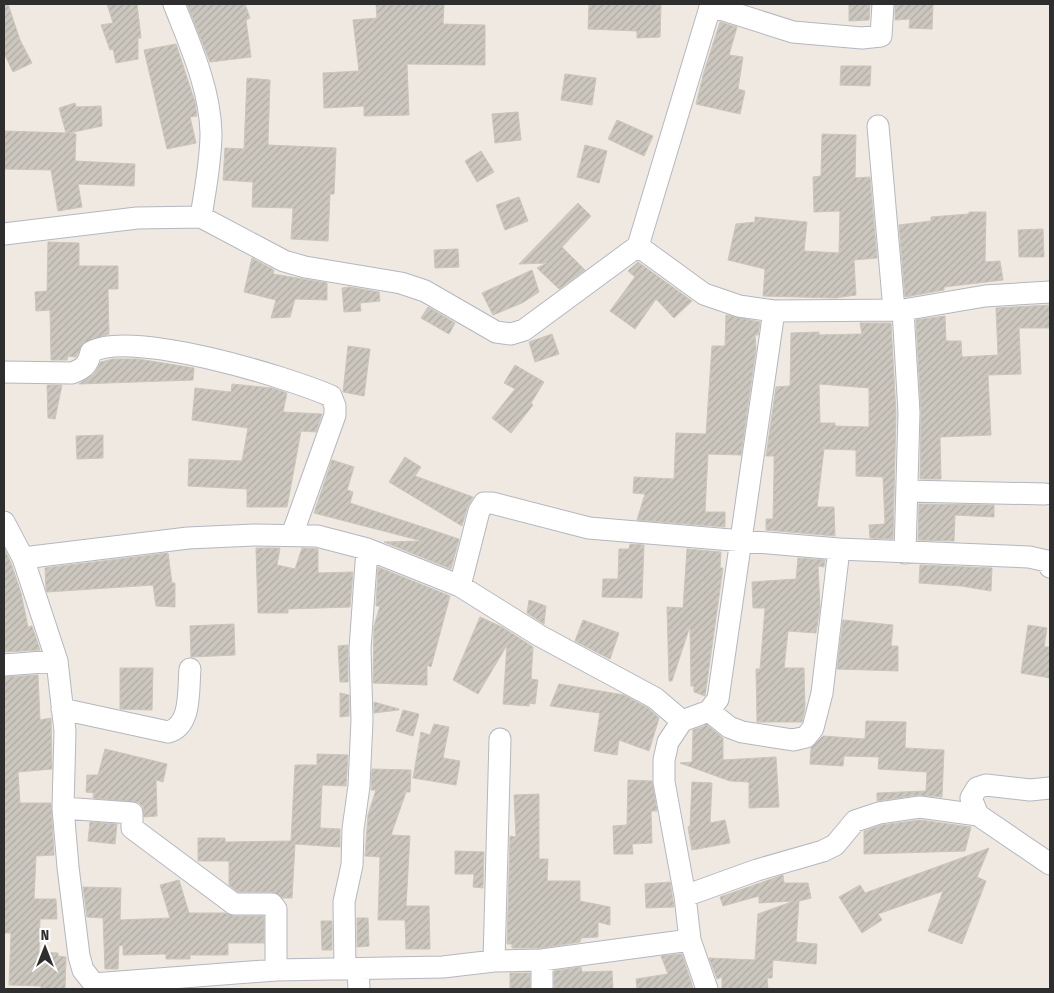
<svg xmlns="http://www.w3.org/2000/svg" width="1054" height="993" viewBox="0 0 1054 993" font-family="'Fira Sans Condensed',sans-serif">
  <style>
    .building { fill: url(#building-hatch); stroke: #cbc5ba; fill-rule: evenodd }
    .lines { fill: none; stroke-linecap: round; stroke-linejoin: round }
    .street-casing { stroke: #b4b7c1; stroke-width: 23 }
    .street { stroke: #fff; stroke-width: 21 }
  </style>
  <defs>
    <pattern id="building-hatch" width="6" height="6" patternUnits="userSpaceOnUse" patternTransform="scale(1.25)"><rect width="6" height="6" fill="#cbc7bf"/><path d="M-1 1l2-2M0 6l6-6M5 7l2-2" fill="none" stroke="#afaba4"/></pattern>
  </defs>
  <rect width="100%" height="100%" fill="#efe9e1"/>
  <path class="building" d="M4 4H8L20 40 32 63 13 72 4 53Z
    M107 4H137L141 38H138V59L116 63 113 49 110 50 101 25 113 23Z
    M187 4H245L250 18 246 20 251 57 210 62Z
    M376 4H444L443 24 485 25V65L407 64 409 115 364 116V106L324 108 323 73 359 71 353 20 377 18Z
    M589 4H661L660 37 637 38V31L588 29Z
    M849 4H870L869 20 849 21Z
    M895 4H933L932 29 909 28 910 19 895 20Z
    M720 22 737 27 729 55 743 57 738 89 745 91 740 114 696 104 704 72Z
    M176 44 195 102 197 116 190 117 196 143 167 149 144 50Z
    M841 66H871L870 86 840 85Z
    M565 74 596 78 592 105 561 100Z
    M247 78 270 80 268 145 336 148 334 194H330L328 241 291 239 293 208 252 207 253 182 223 180 225 148 244 149Z
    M75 103 76 107 101 106 102 126 69 133 76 134 75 161 135 164 134 186 78 184 82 207 58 211 51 170 4 169V131L66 133 59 108Z
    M518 112 521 140 495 143 492 114Z
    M617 120 653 136 644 156 608 139Z
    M822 134 856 135 855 178 870 177 877 258 854 260 856 295 835 298 763 296 765 269 728 260 736 224 755 222V217L807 222 804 251 839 253 840 211 814 212 813 177 821 176Z
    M585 145 607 151 599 183 577 177Z
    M481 151 494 172 477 182 465 161Z
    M519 197 528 221 505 230 496 205Z
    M578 203 591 216 562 247 585 270 559 289 537 268 547 263 519 264Z
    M969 212H986L985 262 1000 261 1003 280 944 287V290L905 297 899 225 931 221V217L969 214Z
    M1043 229 1044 257H1019L1018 230Z
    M48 242 79 243V266H118V289H108L109 334 83 343 76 357 68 356 67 360H51L50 310 36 311 35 292 47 291Z
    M458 249 459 267 435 268 434 250Z
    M252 258 274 270 273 274 327 283V300L295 299 290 317 271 318 276 300 244 292Z
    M638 262 692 301 674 318 656 299 635 329 610 311 635 277 628 271Z
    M532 270 539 292 522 303 493 315 482 293Z
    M350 287 379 292 380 301 360 303 361 311 344 312 342 288Z
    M1050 305V328H1019L1021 374 988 375 991 435 940 437 941 479H920L921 412 916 320 945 316 946 341H961L962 357 998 355 996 308Z
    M428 307 455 323 449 334 421 318Z
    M726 315 760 322 758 335H755L756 349 741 455 708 454 705 512H725V527L637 520 645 494 633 493 634 477 674 479 676 433 706 434 712 346H725Z
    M860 323H891L896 413 893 539 870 538 869 525 885 524 883 477 856 476V450L824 449 817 507H834L835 536 766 530V519H773L774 472V456H766L776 387 790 386 791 333 819 332V335L862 334ZM819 384 869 388V427L835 426V423H820Z
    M552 334 559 354 535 362 529 342Z
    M348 346 370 349 364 396 343 392Z
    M113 359H138L194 368 193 380 79 384 94 374 101 362Z
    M515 365 544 382 531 403 533 405 511 433 492 418 515 389 504 383Z
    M232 384 272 388 287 393 283 412 322 414 316 432 301 431 287 507H247V489L188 486 189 459 242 461 248 428 192 420 195 388 231 392Z
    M47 385H62L55 419 48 418Z
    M103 435V458L77 459 76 436Z
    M405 457 421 467 415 476 473 497 467 508 462 526 389 482Z
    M332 460 354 467 347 490 353 492 350 503 459 539 451 569 384 542 422 541 314 513Z
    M919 504 994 505V517L955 515 954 541 918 540Z
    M630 544 644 545 642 598 602 597 603 579H618L619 549H629Z
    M4 548 11 563 21 593 28 627 32 626 40 650 4 652Z
    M256 548H280L277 565 295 569 302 548 318 549V573L353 572 350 607 288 609V613H258Z
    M687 549 721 552 720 568H723L705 696 694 692V686H691L690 626 672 681H669L667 607 683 608Z
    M168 553 172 583H175V607L156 606 153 585 47 592 46 589 45 568Z
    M798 558 825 560 824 567 818 566 820 607 816 633 788 631 784 668H804L805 708 802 722H757L756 669H760L765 608H753L752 582 796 579Z
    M920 565 992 568 991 591 961 586 919 583Z
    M378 567 450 596 431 667 427 665V685L373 683 374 626 380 606H376Z
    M529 600 546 606 544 624 527 613Z
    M480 617 502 627 533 647 531 679 538 680 535 704 529 703V706L503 704 507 645 478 694 453 680Z
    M583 620 619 633 610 659 575 641Z
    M843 620 893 625 891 646H898V671L837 669Z
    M234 624 235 655 191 657 190 626Z
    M1028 625 1047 628 1044 647H1050V678L1021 673Z
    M348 645V682H340L338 646Z
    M120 668H153L152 710 120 709Z
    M38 675 40 720 51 718 52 769 18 772 20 803H51L54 855 36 856 34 899H56L57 919H40L39 952 58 953V956L66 957 65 989H41V986L9 985 11 933H4V677Z
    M559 684 624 695 648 708 659 718 649 751 619 740 617 755 594 751 600 713 550 706Z
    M340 693 349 695V716L340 717Z
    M374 702 399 709V710L374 713Z
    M403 710 419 714 413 736 396 731Z
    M866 721 906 722 905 748 944 750 942 797 918 795 877 801V793L926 791 927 772 878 769 879 757 844 756 843 766 810 764 811 748 823 736 865 739Z
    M434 724 449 727 443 758 460 761 456 785 413 778 421 732 430 735Z
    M707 725 723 738V760L776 757 779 807 749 808V782L730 781 680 763 692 762 693 730Z
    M105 749 167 764 163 782 156 780 157 816 144 817 143 807 138 802 93 798 94 793 86 792 87 775H98Z
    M317 754 348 755 346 786 322 785 320 828 340 829V847L295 844 292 898H283L272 892H238L229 885V861H198V838H225V842L291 841 295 765H317Z
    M372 769 411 770 410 792H406L391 835 410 836 406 906H429L430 949H406L405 920H378L380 857 365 856 368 815 376 790H371Z
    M628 780 652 781 657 811H651L652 843 632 844 633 854H614L613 826 627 825Z
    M692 782 712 783 710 823 725 820 730 843 692 850 688 827 690 826Z
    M539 794V859H548L547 881H580V901L610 907V925L598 922V937L581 938 580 942 541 948H512V944H507L510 836 516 837 514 795Z
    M920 820 971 827 965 851 864 854V831L882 825Z
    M90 822 117 824 115 844 88 841Z
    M989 848 977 877 986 881 962 944 928 931 943 891 878 914 882 920 862 933 839 897 860 885 865 893Z
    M455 851 484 852 483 888 473 887 474 874H455Z
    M783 875 784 883H808L811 898 799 901 796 942 817 944 816 964 773 960 772 978H767L768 989H722V977L717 979 709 958 755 960 758 914 794 901 759 903V896L723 906 720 897Z
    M179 880 189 913H225L234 916H264V943H228V955H190V959H166V954L123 955V945L119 946 118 969H105L103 918 87 917 83 887 121 888 120 920 170 918 160 885Z
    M670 882 674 907 646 908 645 884Z
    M357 918H368L369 946 357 947Z
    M321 921H332V950H322Z
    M682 954 693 988 637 989 636 979 668 974 661 956Z
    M581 967 582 972 612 971 613 989H554V971Z
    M510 973H530V989H510Z"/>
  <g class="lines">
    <g class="street-casing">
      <path id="street" d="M174 4C190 45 210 88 211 133 211 161 205 190 201 217
        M711 6 793 32 862 38 881 36 883 4
        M878 126 894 310
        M4 234 137 218 201 217 284 261 305 267 401 283 425 291 496 332 511 334 524 330 638 246 704 294 739 306 774 311 903 310 985 296 1050 292
        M638 246 711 4
        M903 310 909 413 905 553
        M4 372 72 373C85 368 88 364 91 352 131 329 287 377 331 396L335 406V415L292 535
        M907 491 1045 494
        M4 522 23 558 57 661 65 731 63 808 68 867 79 956 83 970 98 989
        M23 558 188 538 254 535 317 536 367 549 460 586 540 636 655 698 682 721
        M460 586 479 511 484 503H492L589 528 839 549 1029 557 1047 561 1050 567
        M4 665 57 661
        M62 709 168 732C192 726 188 690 190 669
        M709 711 729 727 742 732 793 740 806 737 813 728 822 693 839 549
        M63 808 132 813V828L234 904H272L276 909V970
        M978 815 971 798 977 788 986 785 1030 790 1050 788
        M685 896 757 870 823 851 835 845 855 821 879 813 920 807 978 815 1050 864
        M542 960V989
        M494 961 500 739
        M345 969 344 902 352 865 353 829 359 786 362 720 360 649 367 549
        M358 969 359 989
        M93 984 276 970 443 967 494 961 542 960 690 940
        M707 989 690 940 685 896 664 782V760L668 742 682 721 709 711 718 699 774 311"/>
    </g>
    <use href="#street" class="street"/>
  </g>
  <rect width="1054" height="993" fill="none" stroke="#2e2e2e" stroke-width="10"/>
  <g transform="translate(45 948)" stroke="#ffffff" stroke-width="4" paint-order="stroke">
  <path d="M0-4L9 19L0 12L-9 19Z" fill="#2e2e2e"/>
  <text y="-8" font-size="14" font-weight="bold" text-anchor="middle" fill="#2e2e2e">N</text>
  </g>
</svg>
